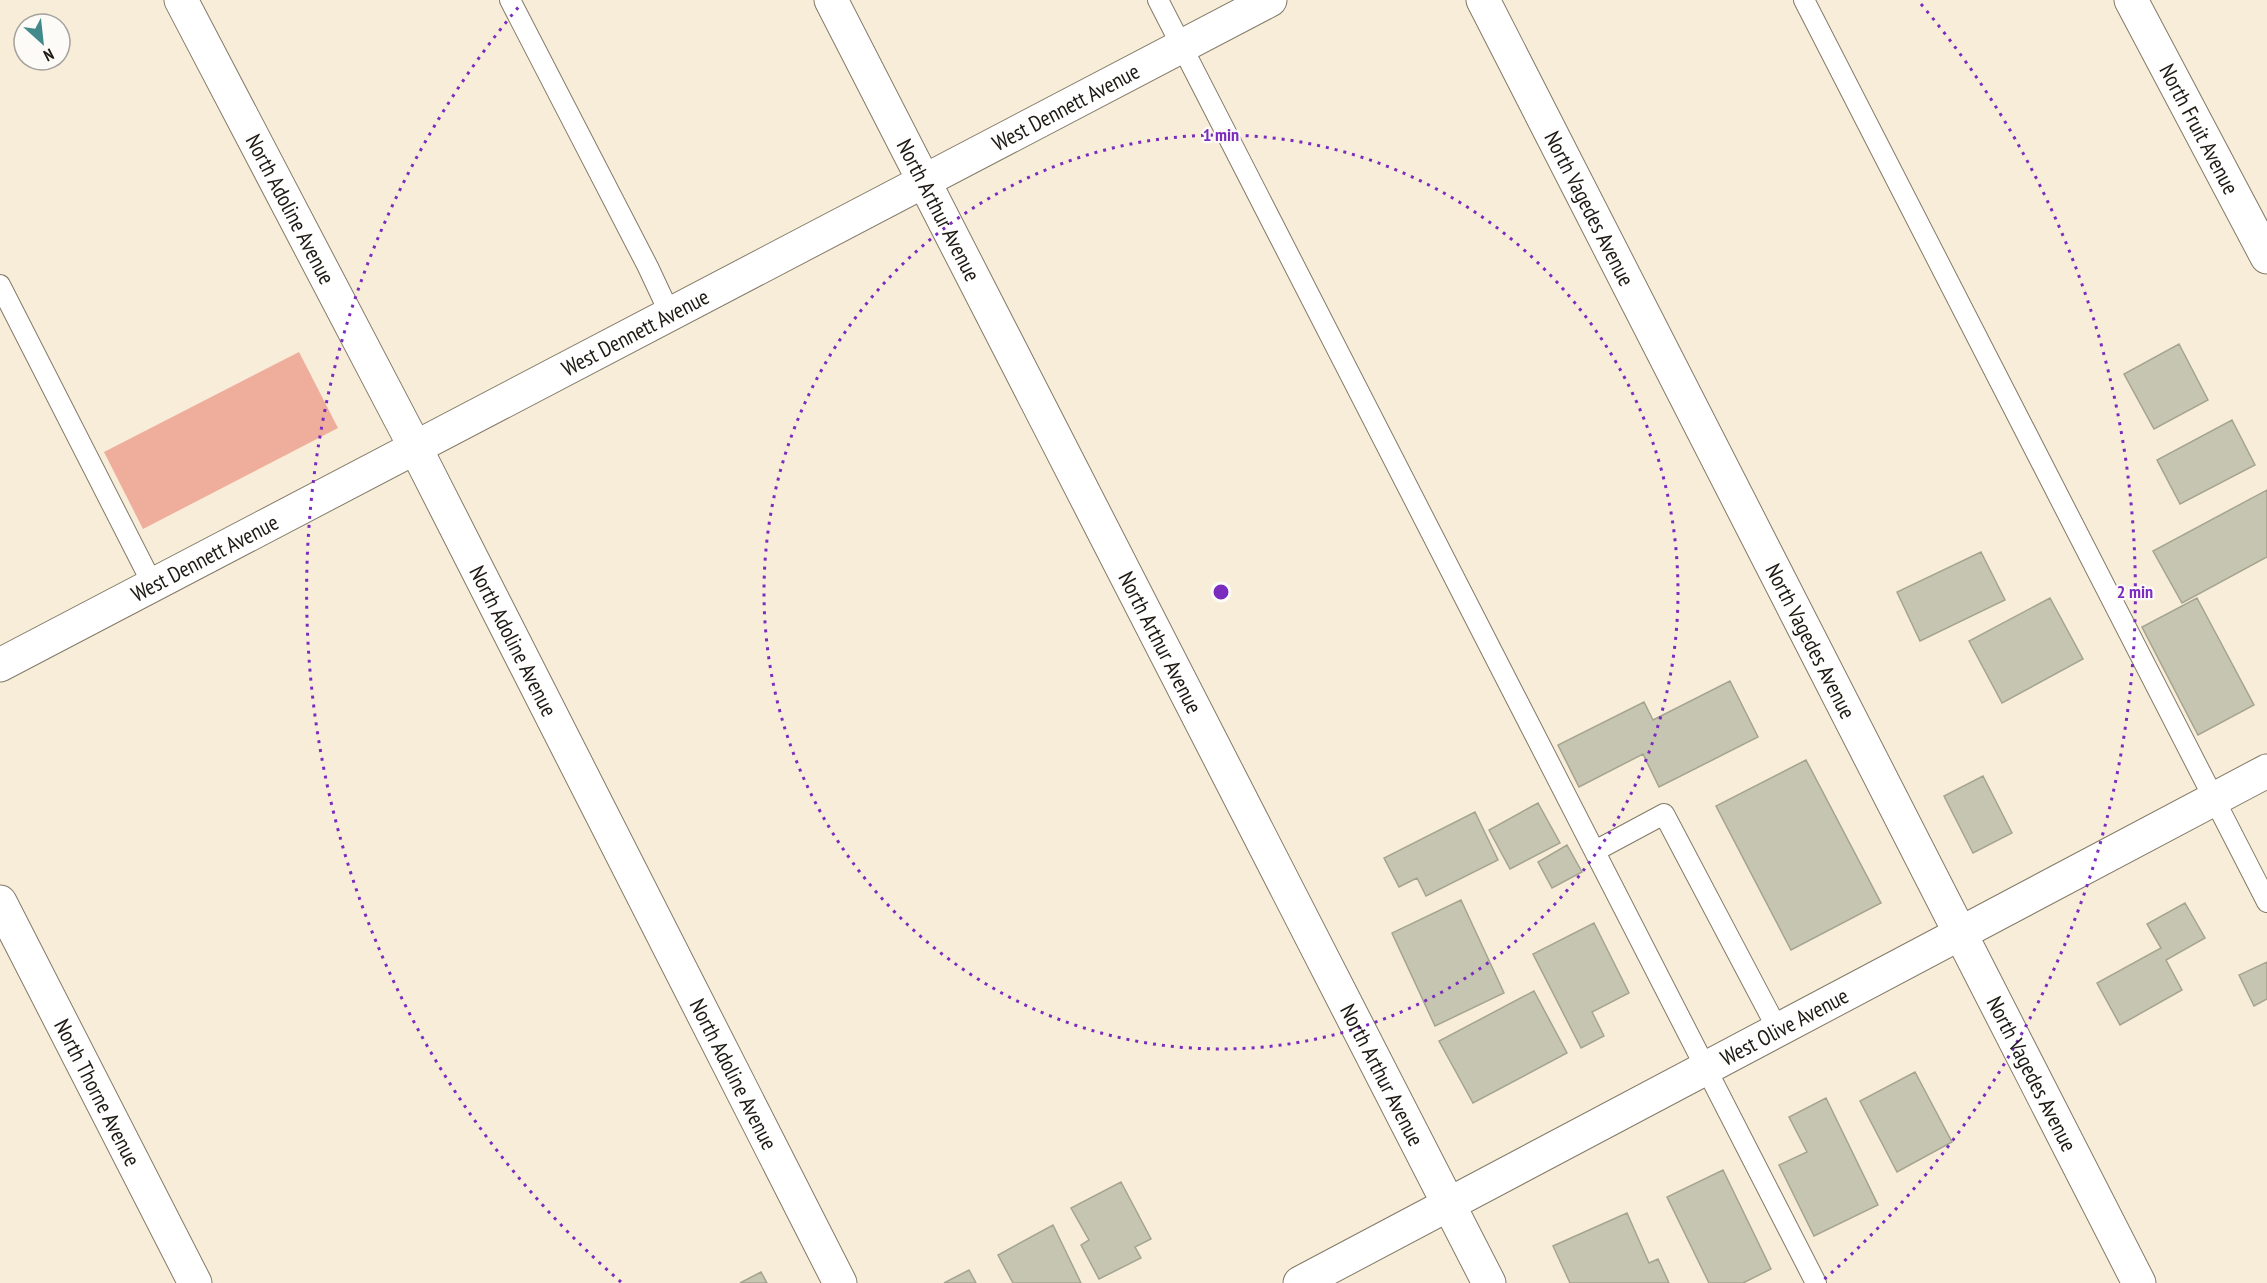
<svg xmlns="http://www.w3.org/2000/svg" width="2267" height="1283" viewBox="0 0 2267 1283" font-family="'PT Sans Narrow',sans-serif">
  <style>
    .green { fill: #efae9b }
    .building { fill: #c6c5b1; stroke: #a4a48f; stroke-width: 1.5 }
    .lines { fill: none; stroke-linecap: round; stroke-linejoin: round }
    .service-casing { stroke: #837a68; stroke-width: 22 }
    .minor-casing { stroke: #837a68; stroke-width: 35 }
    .tertiary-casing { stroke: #837a68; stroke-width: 35 }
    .secondary-casing { stroke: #837a68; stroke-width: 35 }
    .service { stroke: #fff; stroke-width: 20 }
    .minor { stroke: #fff; stroke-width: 33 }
    .tertiary { stroke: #fff; stroke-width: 33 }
    .secondary { stroke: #fff; stroke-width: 33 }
    .ring { fill: none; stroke: #7b2cbf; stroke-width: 3; stroke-dasharray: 3 6 }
    .labels { text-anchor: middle; stroke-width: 4.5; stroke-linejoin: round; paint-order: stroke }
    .street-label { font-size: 22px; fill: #1e1a13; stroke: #fdfbf7 }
    .centre { fill: #7b2cbf; stroke: #fdfbf7; stroke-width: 3 }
    .ring-label { font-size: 18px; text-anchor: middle; font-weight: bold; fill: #7b2cbf; stroke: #fdfbf7; stroke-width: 4.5; stroke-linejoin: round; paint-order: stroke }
  </style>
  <rect width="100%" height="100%" fill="#f8edd9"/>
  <path class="green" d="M299 352 338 428 143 529 104 452Z"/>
  <path class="building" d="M2179 344 2208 400 2154 429 2124 374Z
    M2232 420 2255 465 2180 504 2157 460Z
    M2267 490V557L2182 603 2153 551Z
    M1981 552 2005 600 1920 641 1897 592Z
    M2050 598 2083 659 2002 703 1969 641Z
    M2197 598 2254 705 2198 735 2142 627Z
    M1730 681 1758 737 1659 787 1643 754 1579 787 1558 745 1644 702 1653 720Z
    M1806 760 1881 903 1791 950 1716 806Z
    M1983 776 2012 833 1973 853 1944 796Z
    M1538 803 1560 843 1510 869 1489 830Z
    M1475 812 1498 860 1426 896 1417 878 1399 887 1384 858Z
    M1567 845 1582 872 1552 888 1538 862Z
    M1461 900 1504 993 1435 1026 1392 933Z
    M2185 903 2205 938 2166 960 2182 990 2120 1025 2097 983 2161 948 2147 924Z
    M1594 923 1629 993 1592 1012 1604 1036 1581 1048 1533 954Z
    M2267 962V999L2254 1006 2239 975Z
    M1534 991 1567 1053 1473 1103 1439 1041Z
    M1915 1072 1952 1142 1897 1172 1860 1101Z
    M1826 1098 1878 1205 1814 1236 1779 1165 1807 1152 1789 1117Z
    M1723 1170 1771 1269 1743 1283H1709L1667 1197Z
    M1121 1182 1151 1239 1135 1247 1141 1258 1099 1279 1081 1245 1089 1240 1071 1208Z
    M1627 1213 1649 1263 1658 1259 1669 1283H1570L1553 1246Z
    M1053 1225 1081 1283H1013L998 1255Z
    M969 1270 976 1283H944Z
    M761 1272 767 1283H740Z"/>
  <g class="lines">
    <g class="service-casing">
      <path id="service" d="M510 0 648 267 670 314
        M1158 0 1816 1283
        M1804 0 2267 902
        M0 285 153 585
        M1595 851 1664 814 1778 1030"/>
    </g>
    <g class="minor-casing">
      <g id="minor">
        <path id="s1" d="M181 0 415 447 840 1283"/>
        <path id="s2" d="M831 0 1489 1283"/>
        <path id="s3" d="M1483 0 2139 1283"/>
        <path id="s4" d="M0 665 1270 0"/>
        <path id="s5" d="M0 902 195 1283"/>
      </g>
    </g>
    <g class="tertiary-casing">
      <g id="tertiary">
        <path id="s6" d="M2131 0 2267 257"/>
      </g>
    </g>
    <g class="secondary-casing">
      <g id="secondary">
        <path id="s7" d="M1300 1283 2267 771"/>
      </g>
    </g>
    <use href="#service" class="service"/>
    <use href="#minor" class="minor"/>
    <use href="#tertiary" class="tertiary"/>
    <use href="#secondary" class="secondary"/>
  </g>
  <g class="ring">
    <circle cx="1221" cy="592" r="457"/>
    <path d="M621 1282A914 914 0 0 1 521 4M1921 4A914 914 0 0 1 1821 1282"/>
  </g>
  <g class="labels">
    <g class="street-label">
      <text dy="8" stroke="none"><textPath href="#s4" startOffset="1203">West Dennett Avenue</textPath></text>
      <text dy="8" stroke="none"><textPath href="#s6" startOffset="146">North Fruit Avenue</textPath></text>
      <text dy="8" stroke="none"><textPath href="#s1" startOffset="236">North Adoline Avenue</textPath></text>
      <text dy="8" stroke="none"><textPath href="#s2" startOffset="236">North Arthur Avenue</textPath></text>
      <text dy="8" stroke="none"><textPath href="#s3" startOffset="234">North Vagedes Avenue</textPath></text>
      <text dy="8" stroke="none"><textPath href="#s4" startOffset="717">West Dennett Avenue</textPath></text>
      <text dy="8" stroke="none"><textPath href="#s4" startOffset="231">West Dennett Avenue</textPath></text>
      <text dy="8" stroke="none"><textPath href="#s1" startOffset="722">North Adoline Avenue</textPath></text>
      <text dy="8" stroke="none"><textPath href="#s3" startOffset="720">North Vagedes Avenue</textPath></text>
      <text dy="8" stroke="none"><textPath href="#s2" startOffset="722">North Arthur Avenue</textPath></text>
      <text dy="8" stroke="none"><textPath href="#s7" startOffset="548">West Olive Avenue</textPath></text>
      <text dy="8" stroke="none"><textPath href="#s1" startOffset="1208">North Adoline Avenue</textPath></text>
      <text dy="8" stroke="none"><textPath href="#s2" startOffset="1208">North Arthur Avenue</textPath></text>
      <text dy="8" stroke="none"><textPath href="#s3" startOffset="1206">North Vagedes Avenue</textPath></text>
      <text dy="8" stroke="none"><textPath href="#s5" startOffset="214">North Thorne Avenue</textPath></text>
    </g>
  </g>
  <circle cx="1221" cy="592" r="9" class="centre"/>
  <g class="ring-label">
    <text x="1221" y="141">1 min</text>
    <text x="2135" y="598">2 min</text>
  </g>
  <g transform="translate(42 42) rotate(153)"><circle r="28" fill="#fdfbf7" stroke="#a4a19c" stroke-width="1.5"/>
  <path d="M0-4.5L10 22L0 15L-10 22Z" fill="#41898b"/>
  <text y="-9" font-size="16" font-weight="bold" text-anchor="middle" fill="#1e1a13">N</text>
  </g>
</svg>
